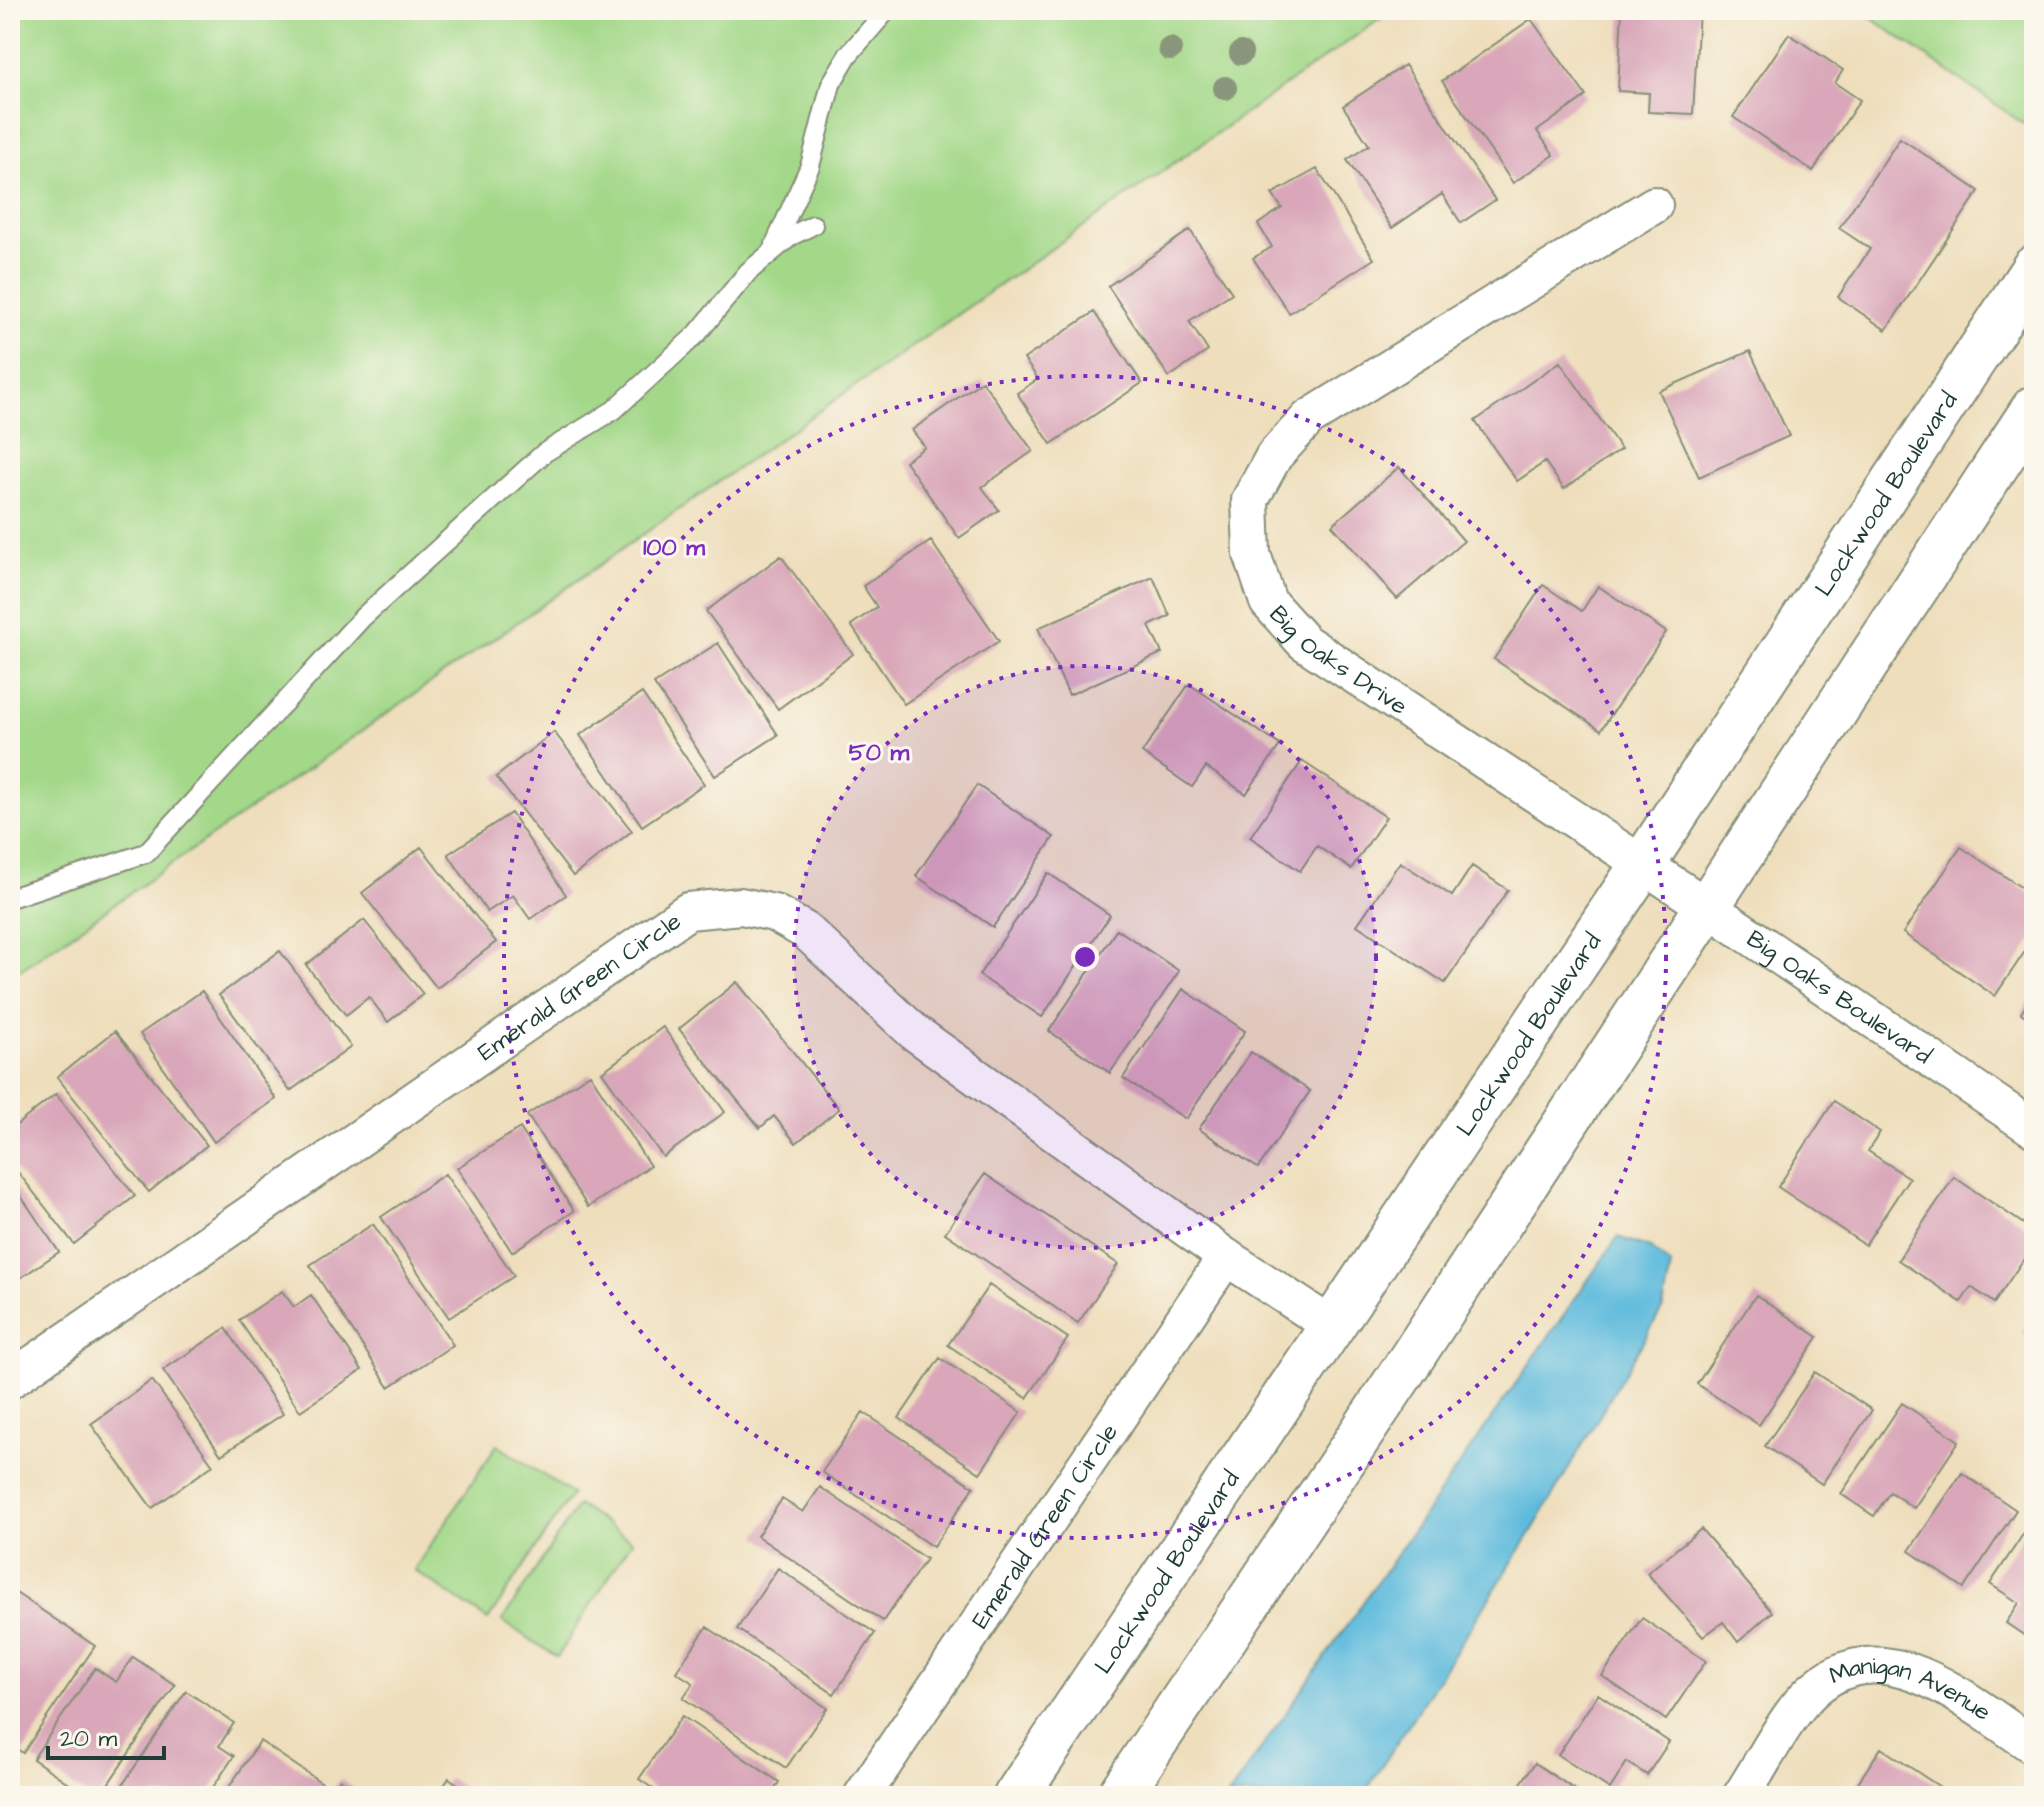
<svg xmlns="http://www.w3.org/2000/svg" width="2044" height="1806" viewBox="0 0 2044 1806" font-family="'Architects Daughter',sans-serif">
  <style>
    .green { fill: #a3d889; stroke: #618a5e; stroke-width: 2 }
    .water { fill: #5fbbdd; stroke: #3f7c88; stroke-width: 2 }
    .building { fill: #d9a7b9 }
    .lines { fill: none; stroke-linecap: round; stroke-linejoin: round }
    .service-casing { stroke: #868e78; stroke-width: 22 }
    .minor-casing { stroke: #868e78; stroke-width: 40 }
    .secondary-casing { stroke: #868e78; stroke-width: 48 }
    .service { stroke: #fff; stroke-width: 18 }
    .minor { stroke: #fff; stroke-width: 36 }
    .secondary { stroke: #fff; stroke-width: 44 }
    .tree { fill: #8a967b }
    .ring { fill: none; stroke: #7b2cbf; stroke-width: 4; stroke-dasharray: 4 8 }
    .labels { text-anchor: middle; stroke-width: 6; stroke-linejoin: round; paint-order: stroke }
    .street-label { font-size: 24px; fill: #1f3d34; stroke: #fbf7ec }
    .centre { fill: #7b2cbf; stroke: #fbf7ec; stroke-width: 4 }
    .ring-label { font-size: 24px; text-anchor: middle; font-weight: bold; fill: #7b2cbf; stroke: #fbf7ec; stroke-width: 6; stroke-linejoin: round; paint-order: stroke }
  </style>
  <rect width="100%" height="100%" fill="#fbf7ec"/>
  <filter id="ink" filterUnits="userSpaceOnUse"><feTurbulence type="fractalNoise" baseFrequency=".0125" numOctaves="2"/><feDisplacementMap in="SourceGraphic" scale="16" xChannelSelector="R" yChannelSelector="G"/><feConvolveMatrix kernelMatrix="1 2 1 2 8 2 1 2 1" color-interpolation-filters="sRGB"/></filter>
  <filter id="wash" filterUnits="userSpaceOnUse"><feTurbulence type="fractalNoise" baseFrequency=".006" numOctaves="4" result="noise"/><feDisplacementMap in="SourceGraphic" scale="32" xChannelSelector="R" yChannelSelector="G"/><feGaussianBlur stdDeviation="1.8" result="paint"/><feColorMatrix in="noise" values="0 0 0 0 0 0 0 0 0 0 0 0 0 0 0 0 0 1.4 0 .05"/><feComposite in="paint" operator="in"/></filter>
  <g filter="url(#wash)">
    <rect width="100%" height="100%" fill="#eedebc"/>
    <path class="green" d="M10 10H1393L10 977Z
      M1860 10H2034V131Z
      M497 1445 572 1494 488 1620 414 1570Z
      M578 1505 632 1541 557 1657 502 1621Z"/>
    <path class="water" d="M1618 1237 1650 1248 1671 1266 1663 1308 1532 1531 1363 1796H1228Z"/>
    <g id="blocks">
      <path class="building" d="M1622 10H1699L1693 114 1648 112 1649 93 1618 91Z
        M1531 19 1586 96 1537 131 1554 155 1513 183 1442 81Z
        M1789 34 1843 70 1835 83 1860 100 1813 171 1733 117Z
        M1405 65 1495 200 1461 223 1442 194 1392 228 1347 160 1369 145 1343 106Z
        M1900 138 1979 191 1886 330 1838 297 1870 249 1839 228Z
        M1317 169 1374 259 1289 313 1253 258 1272 247 1258 224 1282 208 1272 194Z
        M1190 230 1232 293 1189 321 1208 351 1169 377 1108 286Z
        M1094 312 1142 383 1051 444 1017 393 1038 379 1024 359Z
        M1750 351 1789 436 1699 477 1659 391Z
        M1560 362 1621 449 1564 489 1545 462 1517 481 1475 421Z
        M982 381 1033 451 982 487 999 510 959 538 905 461 925 447 912 430Z
        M1399 467 1464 541 1397 599 1332 525Z
        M931 541 999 641 904 704 851 625 877 607 863 586Z
        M781 556 853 654 778 709 706 611Z
        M1153 577 1170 616 1149 626 1162 653 1069 695 1038 628Z
        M1543 585 1582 611 1598 586 1666 632 1601 730 1494 659Z
        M718 643 778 735 715 776 654 684Z
        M1189 684 1280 745 1246 794 1206 767 1192 787 1142 753Z
        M642 693 704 784 642 826 580 735Z
        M554 732 632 831 573 876 496 777Z
        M1302 761 1386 817 1351 869 1317 846 1300 871 1250 837Z
        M977 785 1054 837 993 927 916 876Z
        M511 813 566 895 530 919 513 895 487 912 448 854Z
        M421 847 496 942 437 988 362 893Z
        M1961 847 2034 896V938L1995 996 1903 933Z
        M1400 862 1452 896 1472 866 1508 890 1445 983 1357 925Z
        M1048 873 1110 915 1042 1017 979 975Z
        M364 920 423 994 388 1022 369 997 346 1015 306 965Z
        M1117 929 1179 971 1110 1073 1049 1031Z
        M280 951 351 1047 290 1091 219 995Z
        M737 982 839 1109 796 1143 774 1116 760 1128 679 1029Z
        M1183 989 1245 1031 1186 1119 1123 1078Z
        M202 991 276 1099 214 1142 140 1034Z
        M2034 993V1022L2021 1013Z
        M663 1027 725 1112 663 1157 602 1072Z
        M115 1031 207 1145 149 1192 57 1077Z
        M1251 1052 1310 1091 1258 1168 1199 1129Z
        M590 1074 650 1166 588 1207 527 1115Z
        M56 1094 135 1196 74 1244 10 1162V1130Z
        M1834 1101 1880 1132 1868 1151 1909 1178 1865 1245 1778 1187Z
        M520 1128 574 1211 512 1252 457 1168Z
        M445 1174 514 1276 449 1318 381 1217Z
        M985 1174 1118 1264 1078 1323 945 1233Z
        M1954 1177 2034 1231V1244L1994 1303 1971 1287 1961 1302 1898 1260Z
        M10 1180 59 1252 10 1285Z
        M373 1224 453 1345 389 1387 310 1265Z
        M989 1285 1068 1338 1027 1398 948 1345Z
        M282 1291 294 1307 311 1295 362 1370 300 1411 239 1320Z
        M1756 1295 1818 1337 1759 1425 1697 1384Z
        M2034 1314V1340L2022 1332Z
        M226 1328 283 1414 221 1455 163 1370Z
        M940 1358 1021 1412 980 1473 899 1418Z
        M1815 1372 1872 1410 1822 1484 1765 1446Z
        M152 1380 213 1465 152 1508 91 1424Z
        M1902 1403 1959 1441 1914 1508 1890 1492 1874 1516 1841 1494Z
        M863 1412 974 1487 933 1547 822 1472Z
        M1962 1473 2016 1510 1964 1588 1909 1551Z
        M820 1487 926 1559 883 1621 757 1536 782 1499 803 1512Z
        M2034 1518V1642L2006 1623 2019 1603 1990 1584Z
        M1701 1529 1772 1612 1738 1642 1723 1622 1703 1637 1647 1573Z
        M778 1568 875 1633 834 1694 737 1629Z
        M16 1593 95 1646 23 1753 10 1744V1602Z
        M1642 1618 1706 1661 1666 1720 1602 1676Z
        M707 1627 827 1708 786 1768 683 1698 693 1683 676 1672Z
        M133 1657 175 1685 100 1796H87L33 1759 95 1668 116 1682Z
        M186 1691 234 1723 219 1746 234 1756 207 1796H115Z
        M1598 1694 1669 1742 1647 1775 1627 1762 1610 1789 1558 1755Z
        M682 1716 779 1782 770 1796H664L639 1779Z
        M260 1741 322 1783 313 1796H223Z
        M1881 1748 1940 1787 1934 1796H1849Z
        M1535 1763 1584 1796H1512Z
        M449 1778 475 1796H437Z
        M340 1779 366 1796H328Z"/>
    </g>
  </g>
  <g filter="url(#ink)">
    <use href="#blocks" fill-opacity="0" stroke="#868e78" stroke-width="2"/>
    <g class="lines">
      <g class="service-casing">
        <path id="service" d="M775 244 810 166 831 84 848 55 887 10
          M10 898 146 853 363 617 544 453 614 410 697 334 748 272 791 236 813 225"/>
      </g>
      <g class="minor-casing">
        <g id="minor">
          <path id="s1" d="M1654 205 1309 418 1274 456 1250 500 1252 554 1268 602 1304 642 1706 906 2034 1129"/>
          <path id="s2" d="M10 1380 688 911 741 906 774 913 806 931 914 1032 1226 1257 1332 1326"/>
          <path id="s3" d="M862 1796 1226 1257"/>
          <path id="s4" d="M1741 1796C1761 1766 1782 1723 1806 1697 1879 1620 1968 1703 2034 1746"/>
        </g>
      </g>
      <g class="secondary-casing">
        <g id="secondary">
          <path id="s5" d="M1016 1796 1643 864 2034 268"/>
          <path d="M1119 1796 1405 1368 2034 408"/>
        </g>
      </g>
      <use href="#service" class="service"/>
      <use href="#minor" class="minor"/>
      <use href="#secondary" class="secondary"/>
    </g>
    <g class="tree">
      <circle cx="1170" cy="49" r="12"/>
      <circle cx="1241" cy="53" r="12"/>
      <circle cx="1225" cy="88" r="12"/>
    </g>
  </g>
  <circle cx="1085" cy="957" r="291" fill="#7b2cbf" fill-opacity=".12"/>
  <g class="ring">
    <circle cx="1085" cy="957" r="291"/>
    <circle cx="1085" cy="957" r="581"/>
  </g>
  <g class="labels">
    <g class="street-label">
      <text dy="8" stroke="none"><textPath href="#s5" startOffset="1566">Lockwood Boulevard</textPath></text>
      <text dy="8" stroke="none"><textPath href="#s1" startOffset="704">Big Oaks Drive</textPath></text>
      <text dy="8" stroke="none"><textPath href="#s2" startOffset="692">Emerald Green Circle</textPath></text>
      <text dy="8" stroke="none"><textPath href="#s1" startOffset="1308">Big Oaks Boulevard</textPath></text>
      <text dy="8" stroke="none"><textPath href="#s5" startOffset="918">Lockwood Boulevard</textPath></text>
      <text dy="8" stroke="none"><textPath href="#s3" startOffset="326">Emerald Green Circle</textPath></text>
      <text dy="8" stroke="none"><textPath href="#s5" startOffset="270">Lockwood Boulevard</textPath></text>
      <text dy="8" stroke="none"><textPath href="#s4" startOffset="236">Manigan Avenue</textPath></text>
    </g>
  </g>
  <circle cx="1085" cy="957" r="12" class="centre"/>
  <g class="ring-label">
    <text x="674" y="555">100 m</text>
    <text x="879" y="760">50 m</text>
  </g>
  <rect width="2044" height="1806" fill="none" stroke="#fbf7ec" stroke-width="40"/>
  <path d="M48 1746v12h116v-12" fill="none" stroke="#1f3d34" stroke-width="4"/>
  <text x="60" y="1746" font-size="24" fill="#1f3d34" stroke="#fbf7ec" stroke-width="6" paint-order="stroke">20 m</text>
</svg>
